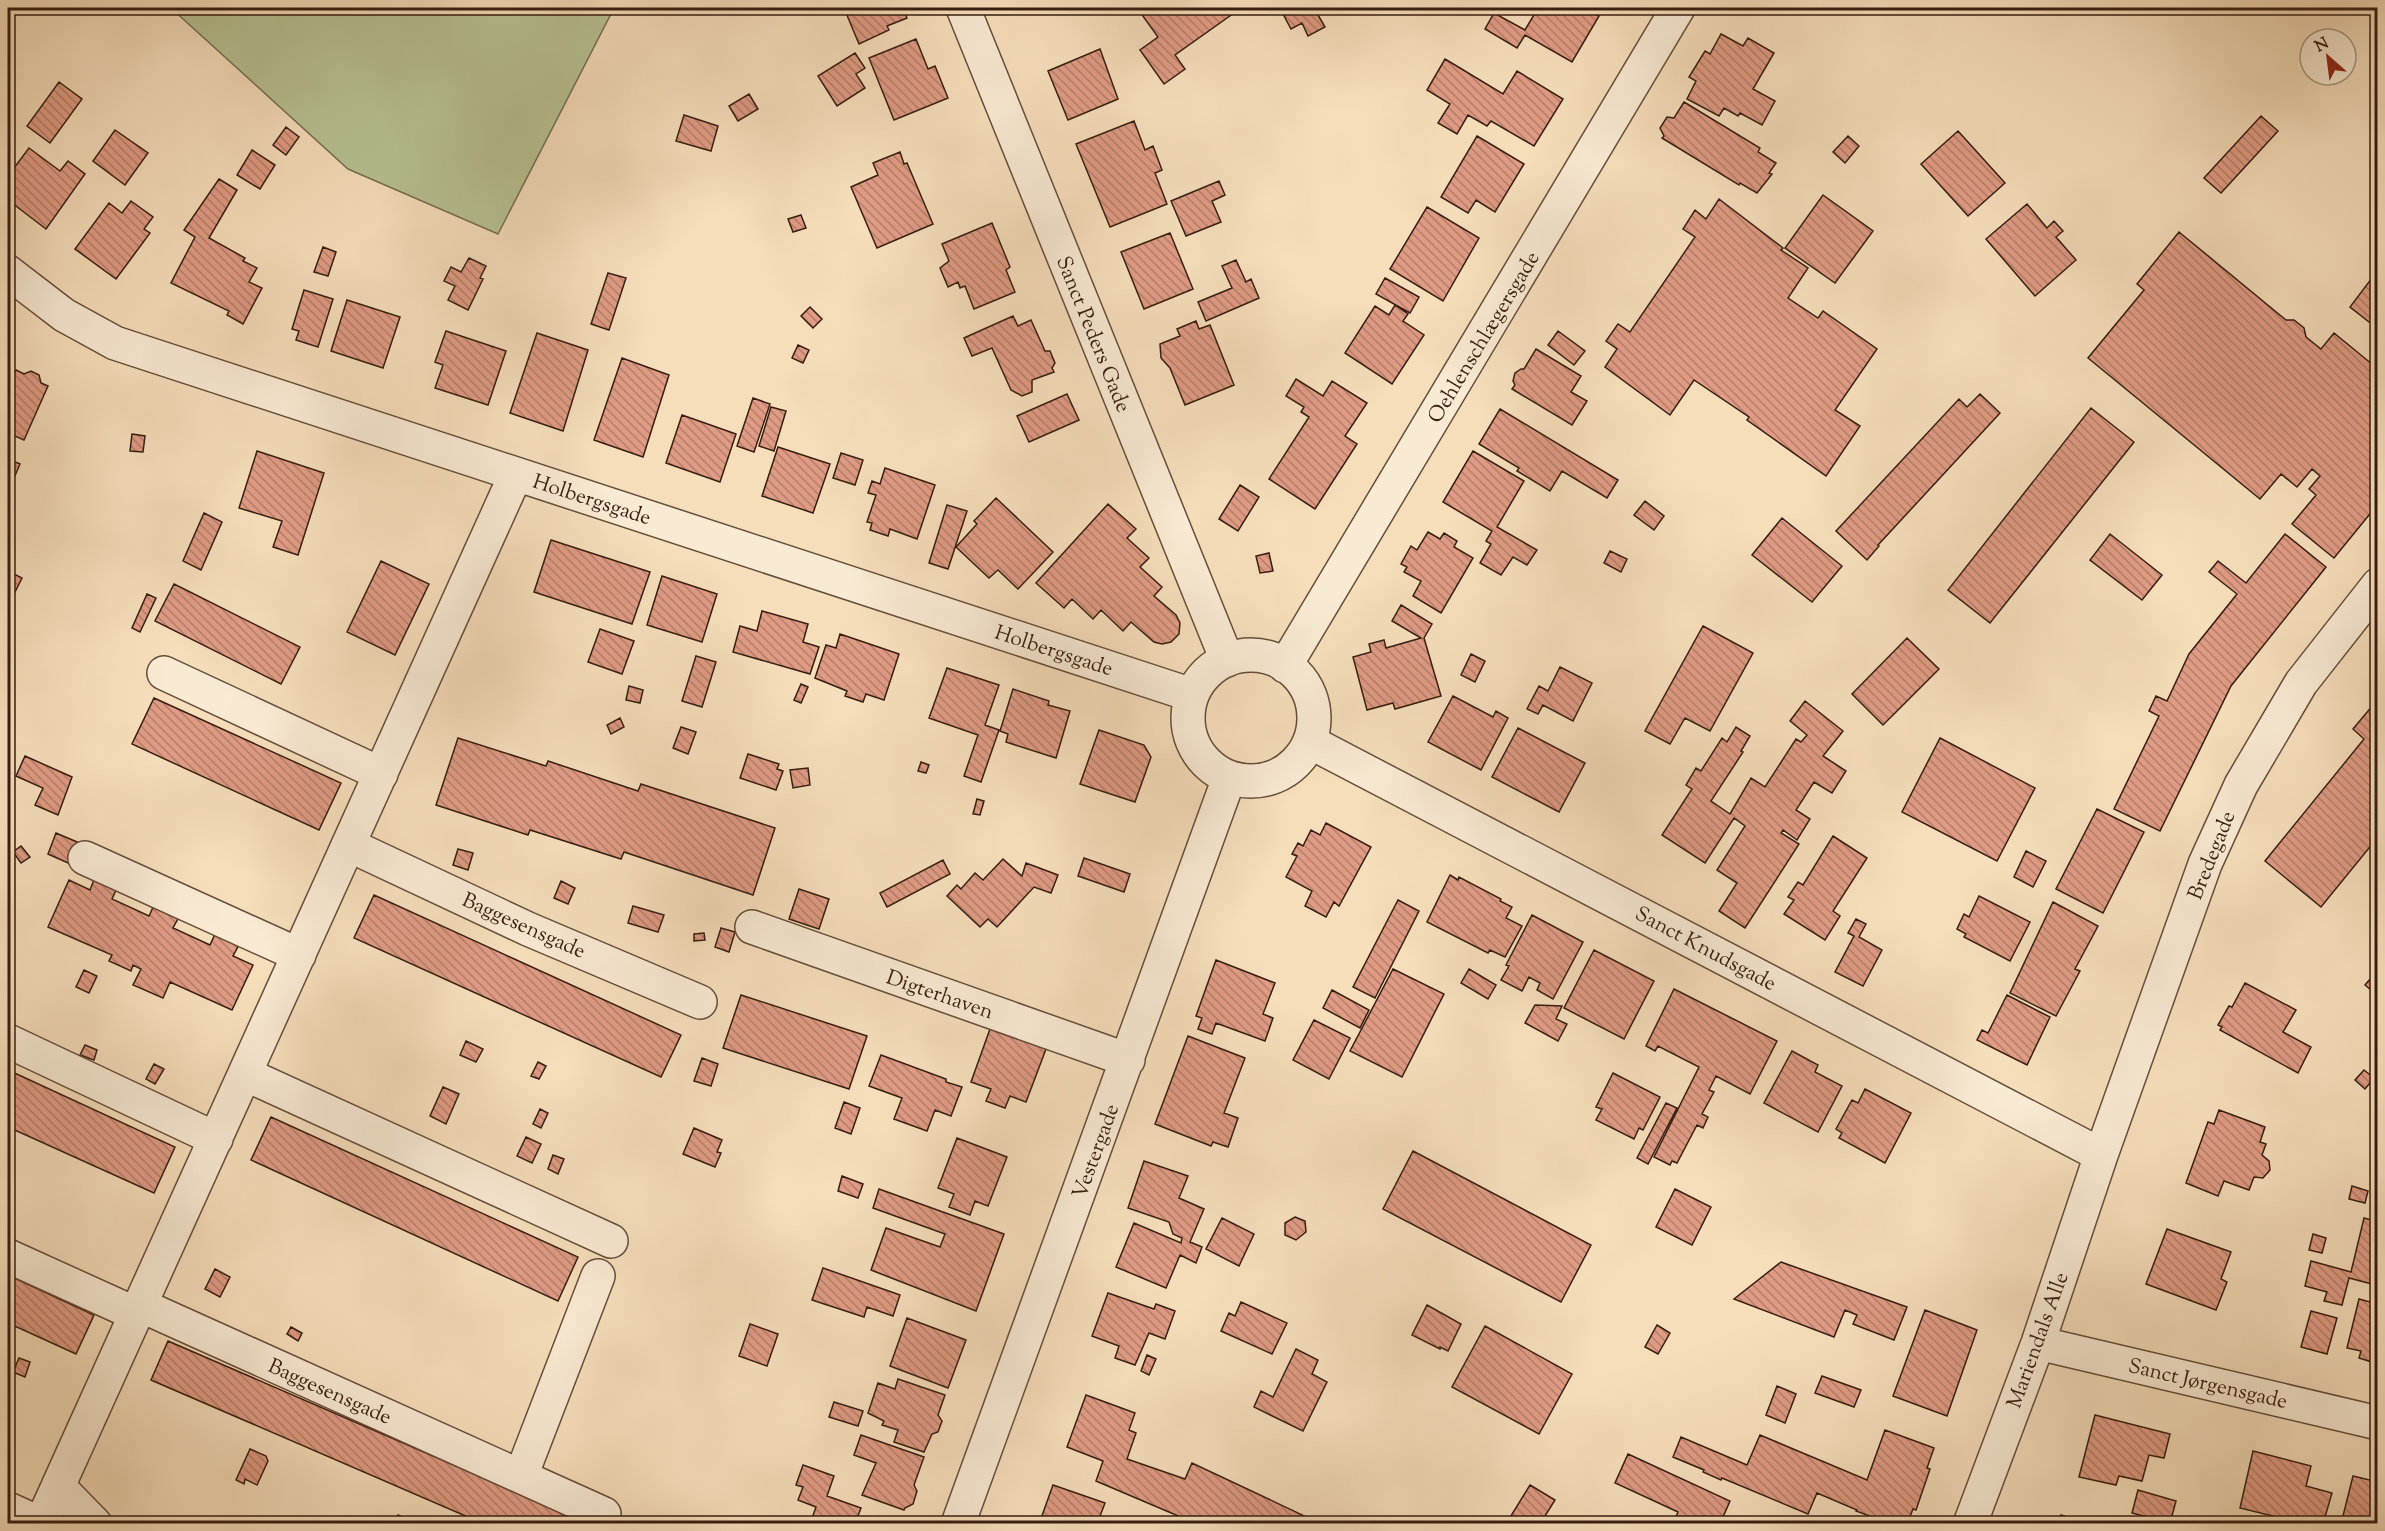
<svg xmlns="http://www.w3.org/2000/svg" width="2385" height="1531" viewBox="0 0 2385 1531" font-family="'Sorts Mill Goudy',serif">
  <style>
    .green { fill: #b8c293; stroke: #777052; stroke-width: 1.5 }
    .building { fill: url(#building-back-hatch); stroke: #361d10; stroke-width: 1.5 }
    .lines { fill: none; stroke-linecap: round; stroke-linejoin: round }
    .minor-casing { stroke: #664d3b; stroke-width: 36 }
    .minor { stroke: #f9ead3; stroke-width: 33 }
    .labels { text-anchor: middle; stroke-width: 6; stroke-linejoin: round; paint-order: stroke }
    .street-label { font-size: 21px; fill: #361d10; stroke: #f9ead3 }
  </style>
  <defs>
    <pattern id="building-back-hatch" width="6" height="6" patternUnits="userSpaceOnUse" patternTransform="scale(1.5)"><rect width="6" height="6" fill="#e09b84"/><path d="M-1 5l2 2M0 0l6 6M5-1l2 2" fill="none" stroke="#b67e6b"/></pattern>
  </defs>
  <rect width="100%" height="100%" fill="#f6debb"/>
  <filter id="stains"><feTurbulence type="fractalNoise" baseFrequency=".00333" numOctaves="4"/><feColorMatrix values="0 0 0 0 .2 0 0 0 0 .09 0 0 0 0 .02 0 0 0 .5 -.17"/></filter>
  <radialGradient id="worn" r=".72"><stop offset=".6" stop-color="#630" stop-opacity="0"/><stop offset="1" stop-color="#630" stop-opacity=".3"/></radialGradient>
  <path class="green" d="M171 8H614L498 234 348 169Z"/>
  <path class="building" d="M844 8H902L907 18 887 26 889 30 859 44Z
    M1037 8H1053L1039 13Z
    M1146 8H1241L1175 55 1185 69 1164 84 1140 50 1158 37 1140 12Z
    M1285 8H1314L1325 27 1308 36 1302 23 1291 29 1281 10Z
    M1538 8H1583L1599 16 1572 62 1525 35 1517 48 1485 29 1494 13 1525 30Z
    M1789 8H1802L1798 13Z
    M1721 34 1743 46 1748 38 1774 53 1753 89 1775 101 1762 125 1740 113 1738 116 1724 108 1719 116 1687 99 1696 81 1689 77 1705 51 1710 54Z
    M916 39 928 69 935 66 948 98 894 120 869 58Z
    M1100 49 1118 99 1068 120 1048 71Z
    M855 53 865 68 856 74 865 88 837 106 818 76Z
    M1445 59 1503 94 1517 71 1563 99 1534 146 1491 121 1487 126 1468 115 1457 134 1438 123 1450 104 1427 90Z
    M59 82 82 99 50 143 27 126Z
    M749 94 758 109 738 121 729 106Z
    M1684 102 1760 148 1758 152 1776 163 1769 173 1772 174 1757 193 1740 183 1739 185 1662 138 1664 136 1660 128 1667 117 1674 118Z
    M684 115 718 126 711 151 676 141Z
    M2261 116 2278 131 2221 193 2204 178Z
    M1134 121 1145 150 1153 146 1162 170 1155 173 1167 204 1110 227 1076 144Z
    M286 127 299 137 286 155 273 145Z
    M115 130 148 153 125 185 93 161Z
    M1958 131 2005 183 1968 216 1921 164Z
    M1477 136 1524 164 1495 212 1476 200 1468 213 1441 197Z
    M1848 136 1859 146 1845 163 1833 152Z
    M29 148 60 171 68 161 85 174 46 229 8 200V176Z
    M252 150 275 165 260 189 237 175Z
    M900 152 904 164 907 163 933 224 877 248 851 187 878 175 873 163Z
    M219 179 237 190 209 238 245 258 243 261 257 268 249 282 262 288 243 324 227 315 229 311 171 283 195 237 184 230Z
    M1219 181 1225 195 1212 201 1221 222 1186 236 1171 201Z
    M1823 195 1873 231 1835 283 1785 248Z
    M1719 199 1783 248 1781 250 1808 268 1788 298 1818 318 1823 311 1877 349 1835 410 1860 426 1826 476 1747 420 1749 417 1694 380 1670 415 1605 367 1617 349 1606 341 1618 324 1630 332 1695 237 1683 229 1695 210 1706 219Z
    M131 201 153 217 144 229 150 233 116 279 75 249 109 203 122 213Z
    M2027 204 2047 228 2054 221 2063 231 2056 237 2076 260 2035 296 1986 239Z
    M1427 207 1479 238 1443 301 1390 269Z
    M801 215 806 228 793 232 788 219Z
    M992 223 1010 267 1006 270 1015 292 974 309 965 286 960 288 958 282 948 287 940 268 949 261 942 244Z
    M2179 232 2286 320H2294L2304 328 2306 337 2321 349 2334 333 2378 369V504L2334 558 2292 524 2316 495 2309 489 2320 476 2312 469 2297 487 2281 474 2260 499 2088 358 2144 290 2137 284Z
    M1170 233 1193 289 1144 309 1121 252Z
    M323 247 336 252 328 276 314 272Z
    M469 258 486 266 480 278 483 279 468 310 448 300 455 286 444 281 451 267 461 272Z
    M1236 260 1246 282 1251 279 1259 298 1206 321 1198 302 1232 288 1222 266Z
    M2378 270V329L2350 307Z
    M608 273 626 278 609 330 591 324Z
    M1385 278 1419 297 1410 313 1376 294Z
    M304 290 333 299 318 347 296 340 299 331 292 329Z
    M347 300 400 317 383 368 331 351Z
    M1395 305 1408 314 1403 321 1424 335 1392 384 1345 353 1375 306 1389 315Z
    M810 307 822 319 813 328 801 316Z
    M1013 316 1018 326 1031 320 1045 351H1050L1055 363 1052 368 1054 372 1032 380V392L1022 396 1011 390 992 348 972 356 964 338Z
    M1196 321 1199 329 1210 325 1234 385 1185 405 1170 368 1161 358 1160 344 1180 336 1177 329Z
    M446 331 506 351 488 405 435 388 443 365 435 362Z
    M1558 331 1585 351 1574 365 1548 345Z
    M537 333 588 350 563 431 510 413Z
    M798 345 809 350 803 363 792 358Z
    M1536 349 1581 376 1571 392 1587 401 1572 425 1512 389 1515 385 1513 381 1515 373 1521 369H1524Z
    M622 358 669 375 643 457 594 440Z
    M16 370 24 374 31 371 39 375 41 383 48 386 24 440 8 433V386Z
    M1296 379 1323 396 1332 381 1367 403 1345 436 1357 444 1315 509 1269 479 1309 417 1301 412 1304 407 1286 396Z
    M1067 394 1079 420 1029 442 1017 416Z
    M1980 394 2000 413 1878 545 1879 546 1867 560 1836 531 1959 399 1967 407Z
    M753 398 770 404 754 452 737 446Z
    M771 407 786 411 774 451 759 446Z
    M2091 408 2134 442 1990 623 1948 590Z
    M1500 409 1618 480 1607 498 1562 471 1550 491 1517 471 1519 468 1479 444Z
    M682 415 736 434 720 482 666 463Z
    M132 434 145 436 143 452 130 451Z
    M778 447 830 464 813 513 762 496Z
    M257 451 324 473 298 555 273 547 282 521 239 508Z
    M1473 451 1524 481 1497 527 1537 550 1527 565 1513 557 1501 575 1480 563 1491 544 1486 541 1492 531 1443 502Z
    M841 453 863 460 855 485 833 478Z
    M8 459 20 464 8 492Z
    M885 468 935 485 917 539 890 529 888 536 870 530 872 523 867 522 876 495 868 493 872 481 880 484Z
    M1240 485 1259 497 1238 531 1219 519Z
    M996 498 1053 552 1018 589 998 570 989 578 956 547 977 524 974 521Z
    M1645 501 1664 516 1654 530 1634 515Z
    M1108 504 1136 529 1127 538 1149 558 1140 567 1162 587 1154 596 1176 615 1180 623 1179 634 1171 642 1162 644 1154 642 1131 622 1123 631 1101 610 1093 619 1072 599 1064 608 1036 583Z
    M947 505 967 511 948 569 929 563Z
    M204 513 222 522 201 570 183 561Z
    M1782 518 1842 566 1812 602 1752 555Z
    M1428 532 1440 539 1444 533 1457 541 1454 547 1473 558 1441 613 1413 596 1421 581 1404 572 1407 567 1401 564 1411 546 1417 550Z
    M2110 534 2162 575 2142 600 2090 560Z
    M2285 534 2326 567 2231 686 2160 831 2114 809 2159 716 2149 711 2156 696 2167 701 2189 654 2237 594 2209 572 2218 561 2246 583Z
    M551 540 650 572 632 624 534 592Z
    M1610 551 1627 559 1621 572 1604 563Z
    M1269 553 1273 571 1260 573 1256 556Z
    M381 561 429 584 395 655 347 632Z
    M8 571 22 578 15 592 8 588Z
    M662 576 717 594 702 642 647 625Z
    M174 584 300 647 281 684 155 621Z
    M147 594 156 598 140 632 132 628Z
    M1401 605 1432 624 1424 638 1441 696 1395 709 1393 703 1367 710 1353 657 1371 652 1369 644 1384 640 1386 648 1421 638 1392 621Z
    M762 611 808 624 803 642 819 647 810 674 733 652 740 626 757 631Z
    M1703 626 1753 653 1710 731 1685 718 1670 744 1645 731Z
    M600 629 634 641 622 674 588 662Z
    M840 634 899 654 884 700 866 694 863 702 845 696 847 691 815 678 826 645 836 648Z
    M1907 638 1939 669 1883 725 1852 694Z
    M1471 654 1485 661 1475 682 1461 675Z
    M696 656 716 662 702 707 682 701Z
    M1560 667 1592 683 1573 721 1543 705 1538 714 1527 709 1539 686 1548 691Z
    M947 668 999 685 985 725 999 730 981 782 964 776 978 735 929 718Z
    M801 684 808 687 801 703 794 700Z
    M629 686 643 690 640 703 626 700Z
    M1013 689 1049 701 1048 705 1070 711 1056 758 1006 742 1008 734 1000 731Z
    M1453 696 1493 717 1496 711 1508 718 1481 770 1428 742Z
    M154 698 341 783 319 830 132 744Z
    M2378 699V837L2321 907 2265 861 2364 739 2353 729Z
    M1805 701 1843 731 1823 756 1846 771 1832 793 1814 782 1796 810 1810 819 1797 840 1783 830 1781 833 1799 844 1745 928 1719 911 1737 883 1717 870 1745 826 1734 818 1705 863 1662 835 1692 789 1686 785 1696 768 1701 771 1722 738 1727 742 1736 727 1750 736 1741 751 1743 752 1711 801 1730 814 1751 778 1765 787 1796 739 1801 742 1807 735 1790 721Z
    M620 718 624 727 611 734 607 725Z
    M681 727 696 732 688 754 673 748Z
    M1518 728 1585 763 1559 812 1492 777Z
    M1099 730 1144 745 1151 757 1135 802 1080 784Z
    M458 738 546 766 548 761 638 791 641 784 775 828 753 895 624 852 621 859 530 830 528 835 436 805Z
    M1940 738 2035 788 1997 861 1902 812Z
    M748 754 779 764 777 769 783 771 776 790 740 778Z
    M25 756 72 777 58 815 35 805 43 788 16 776Z
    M921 762 929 765 926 773 918 771Z
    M808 768 810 785 793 788 790 770Z
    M977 799 984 801 980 815 973 814Z
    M2097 809 2144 832 2103 913 2056 889Z
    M1326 823 1371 847 1339 906 1334 902 1326 917 1305 906 1312 891 1286 877 1297 856 1292 854 1298 843 1303 846 1311 830 1320 835Z
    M56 833 84 845 75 866 48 854Z
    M1833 836 1867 858 1833 911 1840 916 1825 940 1784 914 1794 900 1788 897 1798 882 1803 885Z
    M21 846 30 857 21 863 13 852Z
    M458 849 473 853 468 870 453 865Z
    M2026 851 2046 861 2033 887 2014 877Z
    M1084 858 1130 874 1124 892 1078 876Z
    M1003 859 1022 876 1026 863 1058 875 1051 893 1034 887 997 927 988 919 980 927 947 896 957 885 961 889 975 873 983 880Z
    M943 860 950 874 887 907 880 893Z
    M1450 875 1458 880 1459 877 1501 899 1500 901 1512 907 1506 918 1522 926 1505 957 1490 950 1488 953 1427 922Z
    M95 877 117 888 112 899 149 916 155 903 180 915 173 928 210 945 216 932 240 943 233 956 253 965 232 1010 170 982 163 998 133 985 141 969 133 965 131 971 109 961 112 955 48 927 69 880 90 890Z
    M561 881 575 888 568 904 554 898Z
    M799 889 829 899 819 929 789 919Z
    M374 895 681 1035 661 1077 354 938Z
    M1979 896 2030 922 2010 961 1964 937 1966 934 1957 929 1964 914 1969 917Z
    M1398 900 1419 911 1375 998 1353 987Z
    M2053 902 2098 926 2075 969 2080 971 2056 1016 2010 993Z
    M633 906 664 915 658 932 628 923Z
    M1532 915 1583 942 1553 999 1537 990 1540 983 1529 977 1522 991 1501 980 1509 966 1506 965Z
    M1856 919 1866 924 1859 937 1882 950 1863 986 1835 972 1854 936 1848 933Z
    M721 928 735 932 729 952 715 947Z
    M704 933 705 940 694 941V934Z
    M1594 950 1654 981 1624 1039 1564 1008Z
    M1216 960 1275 983 1263 1014 1273 1018 1265 1041 1216 1023 1212 1034 1198 1029 1202 1018 1196 1016Z
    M1393 969 1444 994 1402 1077 1350 1051Z
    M1469 969 1496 985 1488 999 1461 983Z
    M84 970 97 976 89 993 76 987Z
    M2378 970V996L2365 985Z
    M2245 983 2296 1010 2283 1032 2311 1047 2298 1073 2220 1030 2222 1027 2218 1025 2229 1006 2232 1007Z
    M1674 989 1777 1041 1750 1094 1716 1076 1709 1090 1714 1092 1702 1114 1708 1117 1703 1128 1697 1125 1677 1163 1672 1161 1670 1165 1654 1157 1699 1067 1658 1046 1655 1051 1646 1046Z
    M1332 990 1369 1010 1360 1028 1323 1008Z
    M741 995 867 1036 849 1089 723 1048Z
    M2007 995 2050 1017 2027 1065 1977 1040 1982 1030 1988 1033Z
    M1535 1005 1562 1006 1556 1019 1567 1024 1558 1041 1525 1023Z
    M1314 1020 1350 1038 1329 1079 1293 1060Z
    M990 1029 1046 1049 1026 1102 1010 1096 1005 1108 986 1101 991 1089 971 1082Z
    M1188 1036 1245 1058 1224 1113 1238 1118 1228 1147 1213 1142 1211 1146 1155 1124Z
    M466 1041 483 1049 476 1062 460 1055Z
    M85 1045 97 1050 94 1060 80 1055Z
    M1792 1051 1818 1065 1815 1072 1842 1086 1818 1132 1764 1103Z
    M881 1055 946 1079V1082L962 1087 951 1116 935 1110 927 1131 894 1119 902 1098 869 1086Z
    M702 1058 718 1064 711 1086 694 1081Z
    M538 1062 546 1066 539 1079 531 1076Z
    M154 1064 164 1069 155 1084 146 1079Z
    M8 1070 175 1147 154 1193 8 1127Z
    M2364 1070 2374 1078 2365 1089 2355 1080Z
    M1613 1073 1660 1097 1643 1130 1639 1128 1634 1139 1596 1120 1602 1109 1596 1107Z
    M443 1087 459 1094 446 1124 430 1116Z
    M1865 1089 1911 1113 1885 1163 1839 1138 1842 1133 1836 1129 1852 1100 1858 1103Z
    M844 1102 860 1108 851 1134 835 1128Z
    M1666 1103 1677 1108 1648 1164 1637 1158Z
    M540 1109 548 1113 541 1128 533 1124Z
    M2219 1110 2265 1127 2260 1142 2266 1144 2262 1155 2269 1161 2270 1170 2263 1178 2254 1177 2249 1190 2224 1181 2218 1196 2186 1183 2208 1122 2214 1124Z
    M271 1117 578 1257 558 1301 251 1160Z
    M694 1128 722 1140 717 1152 721 1153 715 1167 683 1154Z
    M526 1137 541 1144 532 1163 517 1156Z
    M957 1138 1007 1157 988 1206 975 1201 970 1215 949 1207 954 1194 938 1188Z
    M1413 1151 1591 1245 1561 1302 1383 1209Z
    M553 1155 564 1159 558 1174 548 1169Z
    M1144 1161 1188 1176 1179 1198 1204 1209 1190 1242 1202 1247 1196 1263 1180 1255 1166 1288 1116 1267 1134 1223 1181 1243 1182 1238 1173 1234 1169 1222 1128 1208Z
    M842 1176 863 1184 858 1198 838 1191Z
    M2352 1186 2368 1191 2365 1203 2349 1199Z
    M879 1189 1004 1234 976 1311 871 1270 886 1228 940 1247 945 1234 873 1208Z
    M1675 1189 1711 1207 1692 1245 1656 1227Z
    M1295 1217 1305 1221 1306 1232 1296 1240 1285 1235V1223Z
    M1222 1218 1254 1234 1239 1266 1206 1249Z
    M2364 1218 2378 1222V1258L2372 1284 2349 1278 2342 1305 2324 1301 2327 1292 2305 1286 2311 1261 2351 1272Z
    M2167 1229 2231 1252 2221 1279 2227 1282 2216 1310 2146 1284Z
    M2313 1234 2326 1238 2322 1253 2309 1250Z
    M1781 1262 1907 1307 1894 1340 1853 1324 1857 1315 1845 1310 1834 1337 1734 1299Z
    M823 1268 900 1295 893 1316 867 1307 864 1317 812 1300Z
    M215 1269 230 1277 220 1297 205 1289Z
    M8 1275 94 1315 76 1354 8 1323Z
    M1108 1293 1154 1309 1156 1304 1175 1311 1165 1339 1149 1333 1135 1365 1115 1358 1119 1346 1092 1336Z
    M2359 1299 2378 1304V1355L2375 1363 2359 1358 2361 1351 2347 1348Z
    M1241 1302 1287 1323 1272 1354 1221 1331 1229 1313 1235 1316Z
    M1427 1305 1461 1324 1448 1351 1440 1347V1349L1412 1335Z
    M1925 1310 1977 1330 1947 1416 1893 1396Z
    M2311 1311 2337 1318 2327 1354 2301 1347Z
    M907 1318 966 1340 948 1388 890 1366Z
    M750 1324 778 1334 767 1366 739 1356Z
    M1657 1325 1670 1333 1658 1354 1645 1347Z
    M1485 1326 1572 1374 1539 1434 1452 1387Z
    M291 1327 302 1333 298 1341 287 1334Z
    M168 1341 590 1524H484L151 1380Z
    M1296 1349 1318 1360 1312 1374 1327 1382 1303 1431 1254 1407 1261 1391 1273 1397Z
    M1147 1355 1156 1359 1149 1375 1141 1371Z
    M19 1358 30 1362 25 1377 13 1372Z
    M1822 1376 1861 1390 1854 1407 1815 1393Z
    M898 1379 945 1395 938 1415 942 1421 938 1432 932 1434 924 1452 894 1442 898 1430 882 1425 884 1421 868 1413 878 1383 895 1389Z
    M1777 1386 1796 1394 1785 1423 1766 1415Z
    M1086 1395 1135 1413 1129 1430 1136 1433 1127 1459 1185 1479 1192 1463 1313 1520 1311 1524H1197L1096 1481 1103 1461 1067 1447Z
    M834 1402 863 1411 858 1426 829 1417Z
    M2095 1415 2170 1434 2164 1458 2149 1455 2142 1481 2119 1476 2116 1485 2079 1477Z
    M1885 1430 1934 1448 1927 1468 1930 1469 1916 1510 1913 1509 1907 1524H1891L1856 1511 1857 1510 1817 1493 1808 1514 1722 1478 1721 1480 1703 1472 1704 1470 1673 1457 1681 1437 1747 1465 1760 1435 1867 1480Z
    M861 1435 924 1457 914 1485 917 1491 913 1504 905 1508 904 1510 862 1495 876 1463 854 1455Z
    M250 1449 266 1456 268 1461 257 1485 245 1479 244 1484 236 1480Z
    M2253 1451 2311 1466 2306 1486 2332 1493 2323 1524H2300V1520L2297 1522 2240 1508Z
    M1628 1454 1730 1501 1723 1517 1737 1524H1673L1678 1512 1615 1483Z
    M803 1465 834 1476 827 1496 861 1508 856 1521 864 1524H818L811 1521 816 1507 798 1500 803 1487 796 1485Z
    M2353 1476 2378 1482V1524H2341Z
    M1053 1485 1105 1503 1097 1524H1039Z
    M1530 1485 1555 1500 1540 1524H1506Z
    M2138 1490 2176 1501 2170 1523 2132 1513Z
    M398 1515 411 1521 410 1524H388L389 1520 394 1523Z
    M2061 1515 2088 1524H2058Z
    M155 1518 165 1524H152Z"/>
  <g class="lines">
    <g class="minor-casing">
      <path id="minor" d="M963 8 1227 660
        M8 272 64 315 115 343 1192 695
        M1188 718a63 63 0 1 1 126 0a63 63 0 1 1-126 0Z
        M1285 666 1678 8
        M164 673 381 774
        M1310 742 2101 1155
        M349 845 528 929 700 1002
        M85 858 299 955
        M752 927 1128 1060
        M8 1041 216 1139
        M245 1074 611 1241
        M8 1256 136 1314
        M140 1305 604 1514
        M2038 1343 2378 1423
        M521 1476 598 1276
        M58 1486 95 1524
        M8 1509 41 1524
        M41 1524 516 474
        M958 1524 1229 778
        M1970 1524 2038 1343 2101 1155 2205 864 2241 785 2301 683 2378 585"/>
    </g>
    <use href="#minor" class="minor"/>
  </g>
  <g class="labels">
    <g class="street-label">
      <text transform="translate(1094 334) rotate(68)" y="7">Sanct Peders Gade</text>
      <text transform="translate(1483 337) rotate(-59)" y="7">Oehlenschlægersgade</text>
      <text transform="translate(592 499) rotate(18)" y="7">Holbergsgade</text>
      <text transform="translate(1054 650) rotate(18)" y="7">Holbergsgade</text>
      <text transform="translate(2211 855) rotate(-68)" y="7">Bredegade</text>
      <text transform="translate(524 925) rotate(24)" y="7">Baggesensgade</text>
      <text transform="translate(1706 948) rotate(28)" y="7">Sanct Knudsgade</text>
      <text transform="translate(940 994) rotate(19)" y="7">Digterhaven</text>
      <text transform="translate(1095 1151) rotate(-70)" y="7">Vestergade</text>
      <text transform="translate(2037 1340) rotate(-70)" y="7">Mariendals Alle</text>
      <text transform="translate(2208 1383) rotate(13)" y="7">Sanct Jørgensgade</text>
      <text transform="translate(330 1391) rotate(24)" y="7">Baggesensgade</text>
    </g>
  </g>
  <rect width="2385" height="1531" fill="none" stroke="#f6debb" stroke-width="30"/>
  <rect x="9" y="9" width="2367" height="1513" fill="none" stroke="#361d10" stroke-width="3"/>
  <rect x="15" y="15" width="2355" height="1501" fill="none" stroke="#361d10" stroke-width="1.5"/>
  <g transform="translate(2328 57) rotate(332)"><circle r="28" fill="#f9ead3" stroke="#ab9885" stroke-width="1.5"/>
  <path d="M0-4.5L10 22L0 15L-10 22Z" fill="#8f2418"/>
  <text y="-9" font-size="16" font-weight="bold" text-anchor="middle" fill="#361d10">N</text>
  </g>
  <rect width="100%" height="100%" filter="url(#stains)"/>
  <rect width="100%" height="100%" fill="url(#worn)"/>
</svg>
